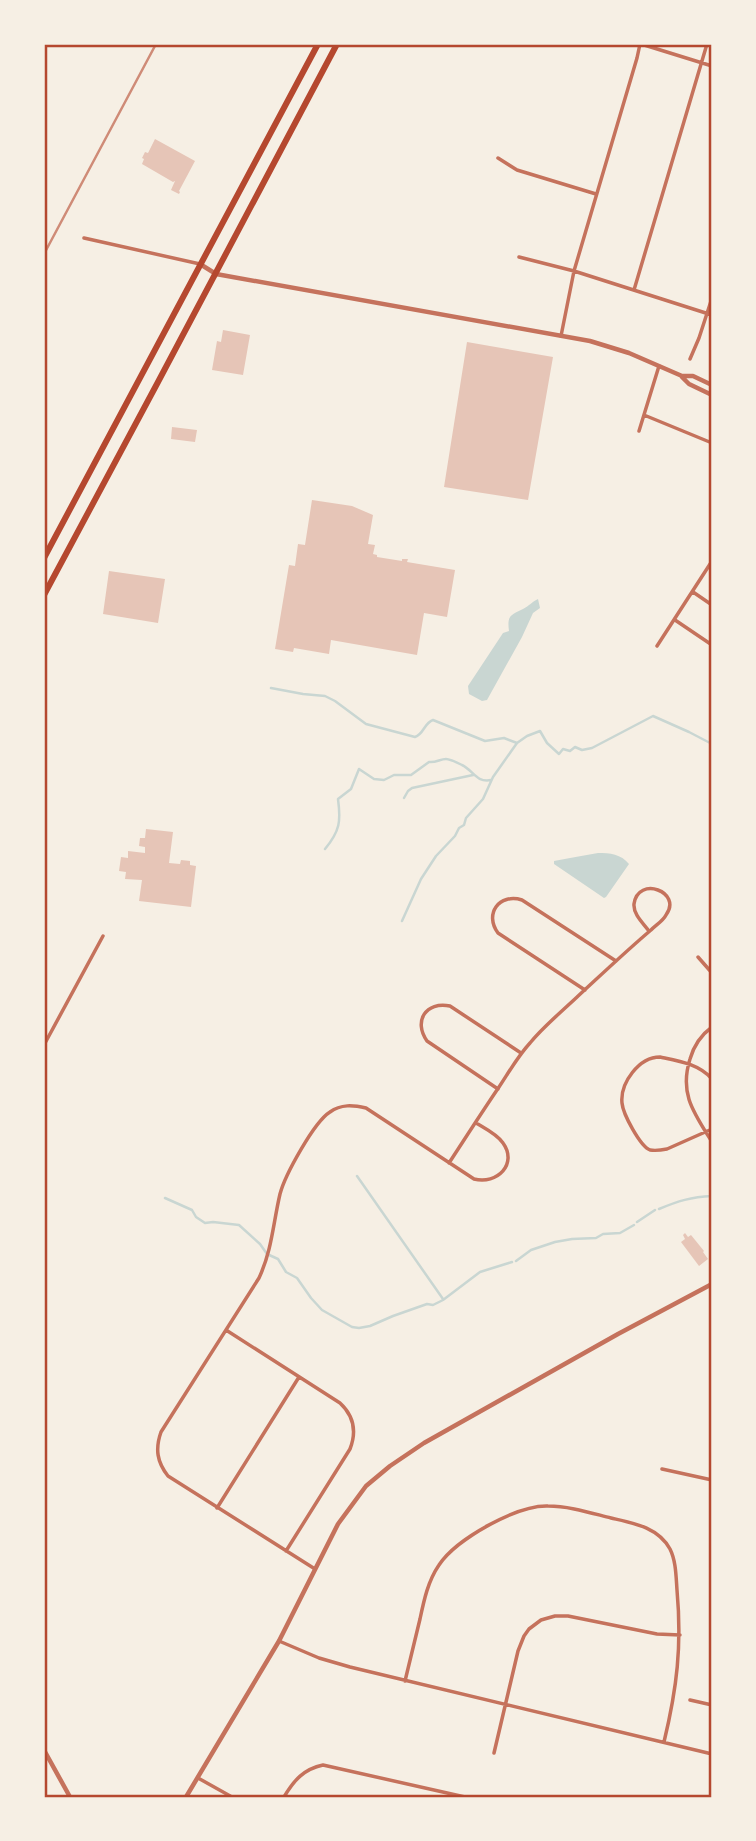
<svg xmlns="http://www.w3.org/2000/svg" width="756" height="1841" viewBox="0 0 756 1841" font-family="'Times New Roman',serif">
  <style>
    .water { fill: #c9d6d2 }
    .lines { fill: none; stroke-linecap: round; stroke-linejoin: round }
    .stream { stroke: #c9d6d2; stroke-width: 2.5 }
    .building { fill: #e6c5b7 }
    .minor { stroke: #c5725c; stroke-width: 3.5 }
    .tertiary { stroke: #c5725c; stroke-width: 4.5 }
    .trunk { stroke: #b5482f; stroke-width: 6 }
    .rail { stroke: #cf8b77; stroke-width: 2.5 }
    .neatline { fill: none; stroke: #b5482f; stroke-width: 2.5 }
  </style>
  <rect width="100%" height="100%" fill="#f6efe4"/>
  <path class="water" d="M538 599 540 608 533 613 522 637 487 700 482 701 469 694 468 686 503 633 509 631C507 616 510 615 523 609 529 606 533 601 538 599Z
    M598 853C610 853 621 854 629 864L606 897 604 898 554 864V861C568 858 583 856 598 853Z"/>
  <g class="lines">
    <path class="stream" d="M271 688 303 694 325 696 335 701 366 724 415 737C424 734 424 723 433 720L485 741 504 738 517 743
      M404 798 408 791 412 788 473 775
      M325 849C340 831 341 821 338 799L351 789 359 769 374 779 384 780 394 775H411L429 762C436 763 440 759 446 759 450 759 458 763 462 765 473 770 476 783 491 780
      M402 921 421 879 436 856 455 836 459 828 464 825 466 818 483 799 493 777 517 743 527 736 540 731 547 743 559 754 563 749 570 751 575 747 582 750 592 748 653 716 689 732 712 744
      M357 1176 443 1299
      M165 1198 192 1210 196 1217 205 1223 213 1222 239 1225 260 1244 267 1254 278 1259 286 1272 297 1278 311 1298 322 1310 352 1327 359 1328 370 1326 393 1316 427 1304 433 1305 443 1300 480 1272 512 1262
      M659 1209C678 1201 691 1197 712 1196
      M637 1222 655 1210
      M516 1261 531 1250 555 1242 572 1239 596 1238 603 1234 620 1233 634 1225"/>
  </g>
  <path class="building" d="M155 139 195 161 179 191 180 192 179 194 171 190 175 181 173 182 142 164 144 159 142 158 145 152 148 153Z
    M223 330 250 335 243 375 212 370 217 341 221 342Z
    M467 342 553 357 528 500 444 487Z
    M172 427 197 430 195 442 171 439Z
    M312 500 352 506 373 515 368 544 375 545 373 554 377 555V557L402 561V559H408L407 562 455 570 447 617 424 613 417 655 331 640 329 654 294 648 293 652 275 649 289 565 295 566 298 544 305 545Z
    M109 571 165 579 158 623 103 614Z
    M146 829 173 832 169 863 180 864 181 860 190 861V865L196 866 191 907 139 901 142 880 125 879 126 872 119 871 121 857 128 858V851L145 853V847L139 846 140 838H145Z
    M685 1233 688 1237 691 1235 704 1251 703 1252 708 1259 699 1266 681 1242 685 1239 683 1235Z"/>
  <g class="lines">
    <path class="minor" d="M641 44 712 66
      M498 158 517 170 596 194
      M84 238 200 264
      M519 257 574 271 712 315
      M634 290 707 44
      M561 336 574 271 637 58 640 44
      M690 359 699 338 712 298
      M644 415 712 443
      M639 431 659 366
      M693 592 712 605
      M675 620 712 645
      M657 646 712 561
      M698 957 712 973
      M585 990 498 933C484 914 499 893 522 900L616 961
      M712 1027C701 1035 694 1045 690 1059 679 1094 694 1113 712 1142
      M44 1045 103 936
      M712 1079C699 1064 679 1061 660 1057 639 1057 620 1083 622 1103 623 1114 640 1146 650 1150 656 1151 662 1150 667 1149L712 1129
      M498 1089 427 1041C413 1021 426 1001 450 1006L521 1053
      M449 1163C466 1137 482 1112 499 1087 509 1072 518 1056 530 1043 543 1027 560 1013 576 998 601 975 625 952 651 930 656 925 663 921 666 915 683 892 638 875 634 904 633 914 643 923 649 931
      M226 1330 340 1403C354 1416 357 1431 350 1449L286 1551
      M662 1469 712 1480
      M217 1508 299 1377
      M315 1569 168 1476C157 1462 155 1449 161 1432L259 1278C272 1250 273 1224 280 1194 285 1175 314 1122 330 1112 341 1104 353 1105 366 1108L474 1179C497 1185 518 1164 503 1143 497 1134 484 1128 476 1123
      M279 1641 319 1658 350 1667 712 1754
      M405 1681C410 1661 415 1640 420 1619 424 1600 428 1581 439 1565 456 1539 517 1505 548 1506 569 1506 591 1513 611 1518 633 1523 658 1527 670 1549 676 1561 676 1576 677 1590 682 1646 677 1688 664 1742
      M690 1700 712 1705
      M494 1753 518 1651 524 1636 529 1629 541 1620 555 1616H568L657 1634 680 1635
      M198 1778 232 1797
      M284 1797C294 1780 304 1769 323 1765L465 1797"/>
    <path class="tertiary" d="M200 264 216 274 590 341 629 353 682 376H693L712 385
      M682 377 689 384 712 395
      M44 1750 70 1797
      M186 1797 279 1641 338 1524 366 1486 390 1466 424 1443 618 1334 712 1284"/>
    <path class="trunk" d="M44 558 318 44
      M44 595 158 382 337 44"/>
    <path class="rail" d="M44 254 156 44"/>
  </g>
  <rect width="756" height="1841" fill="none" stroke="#f6efe4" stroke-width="91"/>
  <rect x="46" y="46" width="664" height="1750" class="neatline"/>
</svg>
